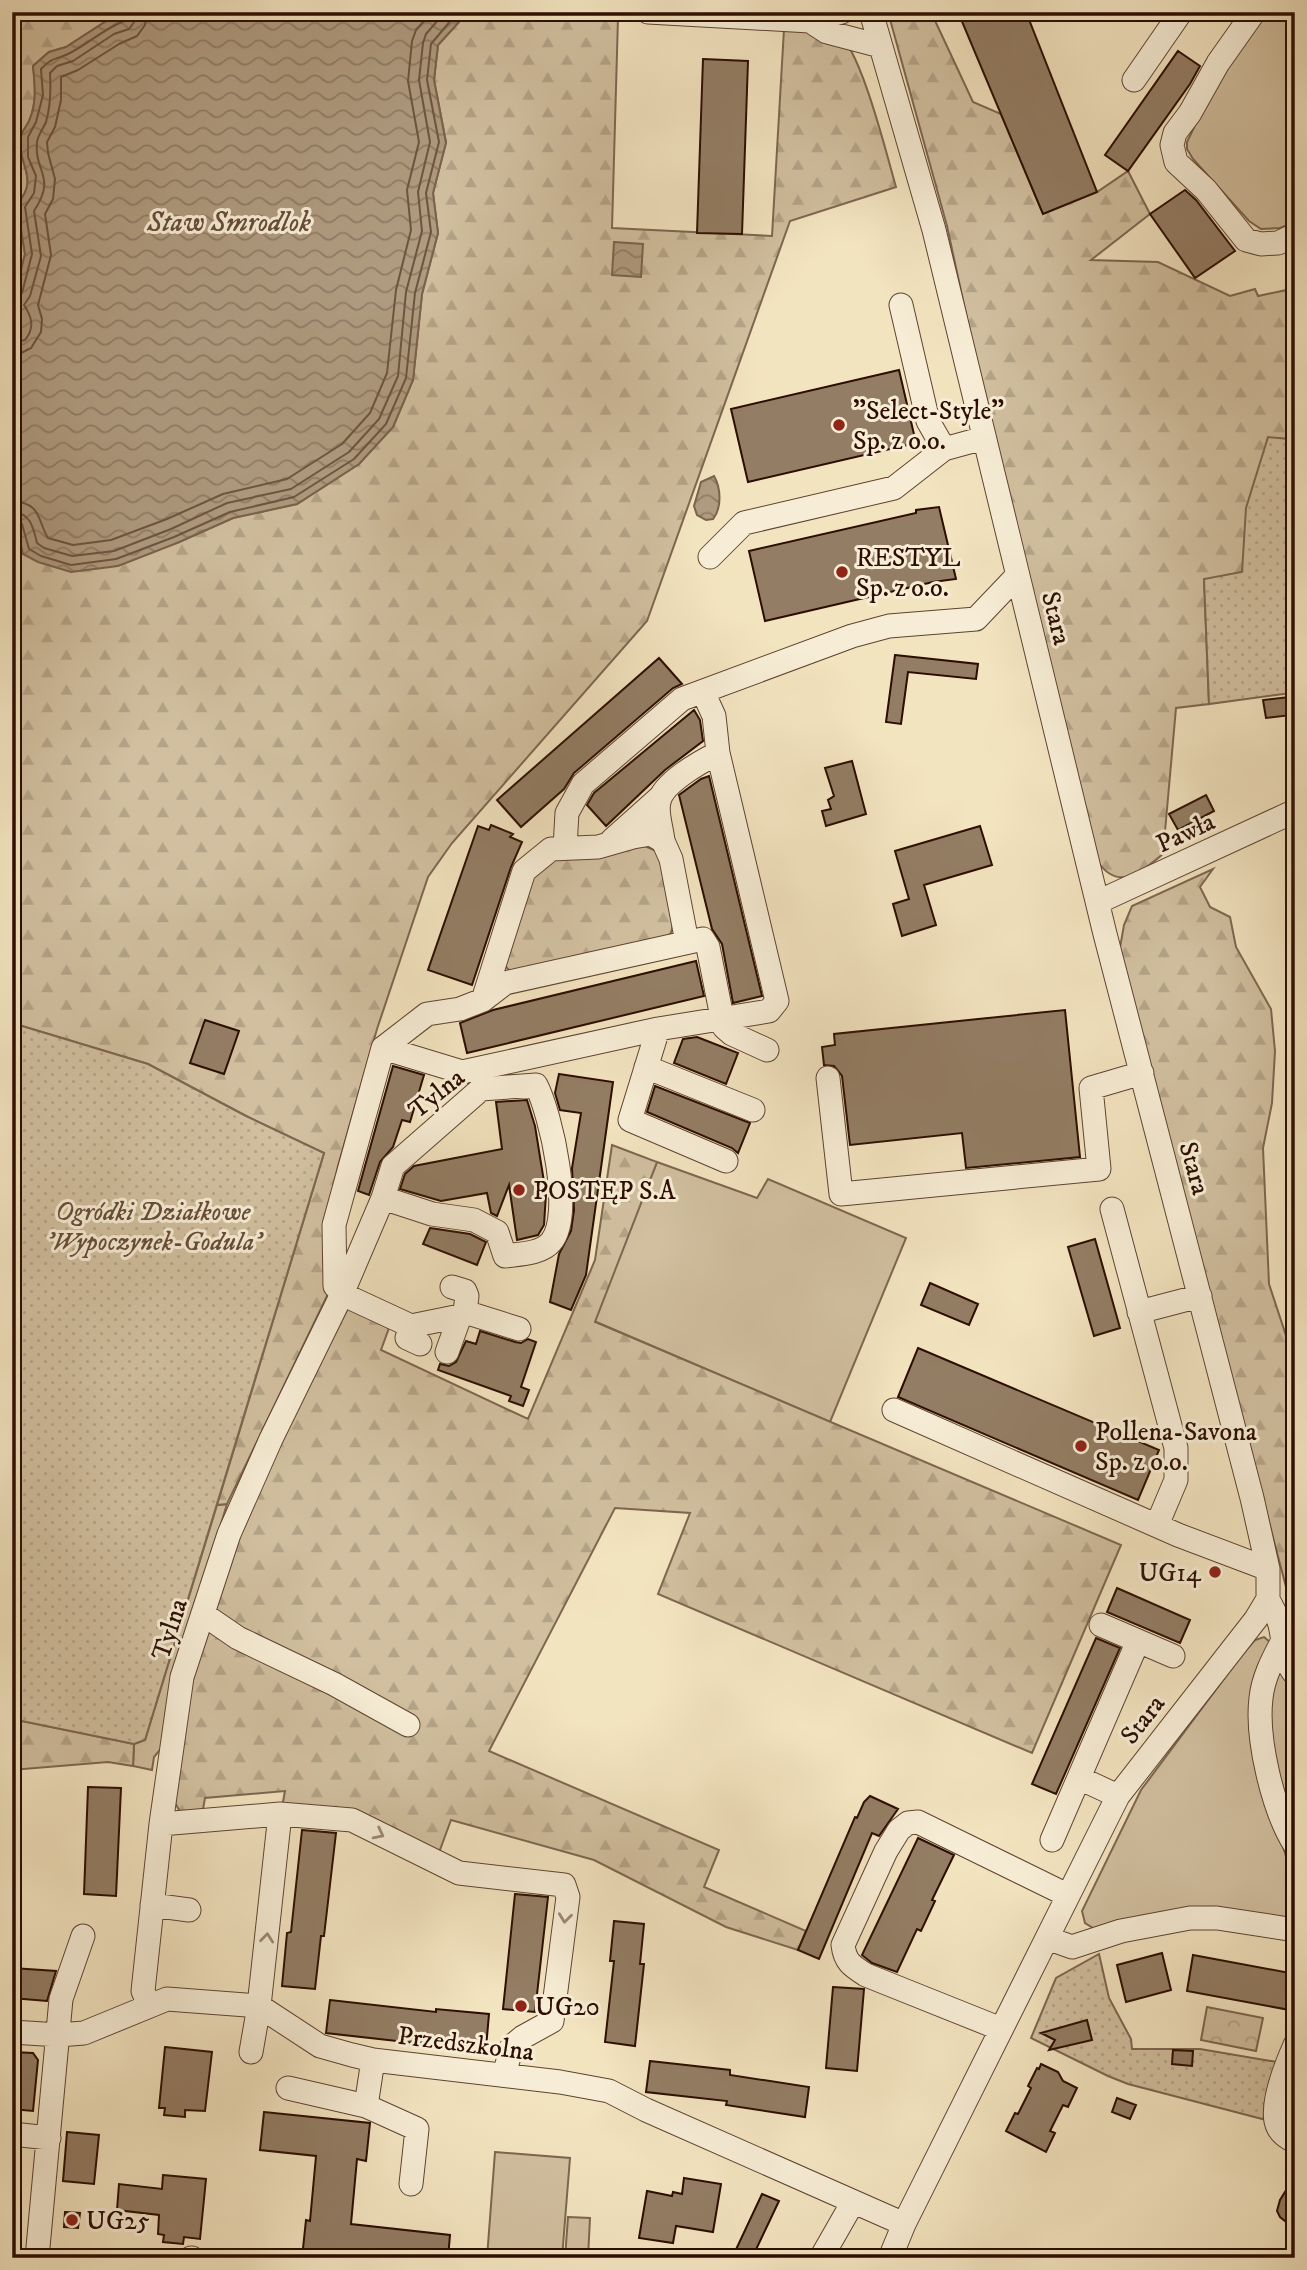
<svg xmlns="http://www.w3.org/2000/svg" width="1307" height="2270" viewBox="0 0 1307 2270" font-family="'IM FELL DW Pica',serif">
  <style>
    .grass { fill: #d1bf9f; stroke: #7e6650; stroke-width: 2 }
    .forest { fill: url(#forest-firs); stroke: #7e6650; stroke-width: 2 }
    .park { fill: url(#park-crowns); stroke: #7e6650; stroke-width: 2 }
    .garden { fill: url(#garden-dots); stroke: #7e6650; stroke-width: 2 }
    .water { fill: url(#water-waves); stroke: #7b624c; stroke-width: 2 }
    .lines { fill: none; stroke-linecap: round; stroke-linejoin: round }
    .shore { stroke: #6e5440; stroke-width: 2 }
    .building { fill: #937d64; stroke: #2c0d00; stroke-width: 2 }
    .minor-casing { stroke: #5e4330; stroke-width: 25 }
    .minor { stroke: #f7edd6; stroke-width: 23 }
    .oneway { stroke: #9c8876 }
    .poi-dot { fill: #8f2418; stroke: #f7edd6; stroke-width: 2.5 }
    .labels { text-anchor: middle; stroke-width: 6; stroke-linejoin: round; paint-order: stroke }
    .poi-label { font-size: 26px; fill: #2c0d00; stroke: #f7edd6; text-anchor: start }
    .street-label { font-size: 26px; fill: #2c0d00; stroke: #f7edd6 }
    .park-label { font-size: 26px; font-style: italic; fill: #664b38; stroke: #f7edd6 }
    .water-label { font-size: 28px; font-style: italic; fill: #674d39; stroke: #f7edd6 }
  </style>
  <defs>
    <pattern id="forest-firs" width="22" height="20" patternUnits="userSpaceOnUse" patternTransform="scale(1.75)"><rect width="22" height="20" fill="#d1bf9f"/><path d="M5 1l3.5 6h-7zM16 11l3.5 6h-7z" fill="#b4a387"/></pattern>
    <pattern id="park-crowns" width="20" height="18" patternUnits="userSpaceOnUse" patternTransform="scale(1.75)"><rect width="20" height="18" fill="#d1bf9f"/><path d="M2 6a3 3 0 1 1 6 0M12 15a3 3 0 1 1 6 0" fill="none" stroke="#b4a387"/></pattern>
    <pattern id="garden-dots" width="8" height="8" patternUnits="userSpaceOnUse" patternTransform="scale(1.75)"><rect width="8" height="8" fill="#d1bf9f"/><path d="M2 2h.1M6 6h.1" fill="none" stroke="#b4a387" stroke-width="1.8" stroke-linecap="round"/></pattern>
    <pattern id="water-waves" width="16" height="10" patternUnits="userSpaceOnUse" patternTransform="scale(1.75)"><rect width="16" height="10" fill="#af9b7f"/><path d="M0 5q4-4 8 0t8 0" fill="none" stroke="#8f7d66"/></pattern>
  </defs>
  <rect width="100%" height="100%" fill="#f3e4c0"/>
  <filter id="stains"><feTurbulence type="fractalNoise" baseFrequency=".00286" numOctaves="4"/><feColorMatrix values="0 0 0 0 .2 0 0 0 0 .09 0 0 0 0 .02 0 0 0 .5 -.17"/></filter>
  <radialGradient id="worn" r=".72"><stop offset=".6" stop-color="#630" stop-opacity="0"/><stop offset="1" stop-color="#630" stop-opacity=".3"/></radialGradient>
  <path class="grass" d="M1267 12H1295V222L1280 228 1261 229 1249 221 1193 159 1187 149V142L1215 84Z
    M657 1162 757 1198 768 1179 906 1238 830 1422 594 1321Z
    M227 1504 175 1675 165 1750 159 1751 154 1757 152 1770 133 1766 134 1744 145 1740 217 1505Z
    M1264 1637 1270 1642 1257 1685 1283 1846C1291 1870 1295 1896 1295 1921L1093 1928 1085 1923 1082 1911 1141 1790 1244 1652 1255 1640Z
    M1280 1665 1295 1666V1836L1268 1734 1272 1691Z
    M495 2152 570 2158 562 2258H487Z
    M568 2217 590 2218 588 2258H565Z"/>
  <path class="forest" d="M46 12H130L108 20 66 47 49 52 33 66C35 85 37 104 29 121 27 126 22 131 21 136 16 165 41 178 17 204L25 254 13 302 16 323 12 380V22Z
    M461 12H602L618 18 612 228 772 236 784 29C798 30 826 30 838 35 860 45 888 160 896 187L790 221 647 621 452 843 428 877 377 1029 338 1166 327 1214 333 1280 327 1296 227 1504 217 1505 324 1153 246 1116 148 1064 12 1023V526L17 529 23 554 177 543 233 518 297 504 359 464 393 427 413 380 422 294 438 233 433 193 446 142 434 80 438 45 459 22Z
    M888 12H931L973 102 1001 114 1043 214 1097 192 1128 171 1150 214 1091 260 1158 262 1230 296 1255 289 1258 296 1295 288V394L1288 439 1268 438 1242 572 1204 580 1209 704 1176 708 1163 854C1141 872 1119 892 1098 862L996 453 947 226Z
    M645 846 656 851 664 864 674 921 671 933 663 940 511 972 503 964C511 936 522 876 548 861 570 849 619 849 645 846Z
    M1213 869 1200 887 1210 907 1230 917 1236 947 1271 1009 1275 1051 1272 1103 1263 1148 1269 1284 1295 1363V1621L1119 953 1124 925 1132 906Z
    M612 1145 657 1162 595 1322 1121 1545 1032 1753 658 1594 690 1513 615 1508 489 1751 719 1850 704 1887 806 1931 798 1950 726 1927 594 1860 451 1820 437 1858 282 1807 285 1791 205 1798 202 1815 181 1813 175 1803 191 1680 242 1518 349 1306 389 1328 381 1350 528 1419 595 1260Z
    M12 1719 134 1744 133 1766 108 1762 12 1770Z"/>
  <path class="park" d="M1207 2007 1263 2018 1256 2051 1201 2040Z"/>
  <path class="garden" d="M1295 394V721L1291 693 1209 704 1204 579 1242 572 1246 508 1268 437 1288 439Z
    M12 1023 148 1064 246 1116 324 1153 145 1740 134 1744 12 1719Z
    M1099 1954 1109 1998 1131 2039 1132 2049H1200L1277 2062 1266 2120 1128 2084 1108 2076 1031 2038 1056 1978Z"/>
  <path class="water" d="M130 12H461L459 22 438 45 434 80 446 143 433 193 438 233 422 294 413 380 393 427 359 464 297 504 233 518 177 543 118 566 71 572 38 562 23 554 17 529 12 526V380L16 323 13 302 25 254 17 204C41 178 16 164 21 136 22 131 27 126 29 121 37 104 35 85 33 66L49 52 66 47 108 20Z
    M614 242 643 244 641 277 612 275Z
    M714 476C721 488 722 508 713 519L706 520 697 515 694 506 701 482Z"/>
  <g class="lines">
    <path class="shore" d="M12 298 18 297 22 293 32 254 25 207 34 193 36 176 28 157V137L36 122 43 95 41 69C53 56 57 60 70 53 89 43 104 29 124 21L128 12
      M12 343 25 340C35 328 32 317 24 305L30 296 41 256 34 211C57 176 34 173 37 142 38 135 43 129 46 122 51 105 51 90 50 73L57 66 73 61 114 34 129 29 135 21 137 12
      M12 354 21 353 31 348 41 332 42 319 38 305 51 255 45 214 53 199 55 179 48 153 47 142 55 127 61 100V77L78 70 119 44 137 36 145 25 147 12
      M12 501C42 503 37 520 48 538L73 545 111 540 167 519 223 494 287 479 342 444 370 413 387 373 396 290 411 230 407 190 419 142 408 81 412 41 416 30 432 12
      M12 512C31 513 33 527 37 543L44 548 72 556 114 551 171 529 227 503 291 489 349 452 379 419 398 376 406 292 422 231 418 192 430 142 419 80 423 43 426 34 445 12
      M12 521 22 524 29 549 41 556 71 565 116 559 174 537 230 512 294 497 354 459 386 424 406 378 415 293 431 232 426 193 439 142 427 80 431 44 452 19 454 12"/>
  </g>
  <path class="building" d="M958 12H1026L1097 192 1043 214Z
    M1178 51 1200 66 1190 84 1128 171 1105 155Z
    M703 59 748 61 742 234 697 233Z
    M1185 190 1196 200 1235 251 1195 278 1150 214Z
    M899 370 916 443 748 482 731 409Z
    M939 507 956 579 933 582 765 621 749 551 916 513V510Z
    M895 655 978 664 976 679 908 672 901 724 886 722Z
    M659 658 682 684 673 688 574 773 564 789 521 827 497 800Z
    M1289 697 1292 715 1266 718 1263 700Z
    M694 710 700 720 703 741 665 770 606 826 587 805 594 793Z
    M852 761 866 814 826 826 822 811 831 809 828 800 834 796 825 768Z
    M709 776 762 996 733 1003 722 944 712 929 679 795 701 779Z
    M1206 795 1214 811 1178 830 1169 814Z
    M491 825 513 834 510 837 522 842 511 867 472 985 428 970 478 826 489 830Z
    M980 826 992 865 924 885 936 925 902 936 893 904 909 899 895 851Z
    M696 961 704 996 467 1053 460 1023 493 1010Z
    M1065 1010 1080 1157 966 1168 962 1133 850 1145 842 1076 834 1066 824 1065 822 1047 835 1045 834 1034Z
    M205 1020 239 1031 224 1074 190 1063Z
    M697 1037 738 1053 726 1084 674 1063 683 1039Z
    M393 1066 424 1075 410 1122 402 1120 393 1147 380 1162 369 1195 358 1191Z
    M559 1074 613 1082 586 1275 571 1310 550 1302 559 1254 571 1231 574 1210 572 1168 581 1113 560 1110 555 1093Z
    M655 1086 750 1123 738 1153 732 1148 647 1112Z
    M527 1100 535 1126 546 1194 544 1225 538 1235 517 1240 509 1185 497 1216 491 1213 487 1193 441 1201 400 1189 405 1174 414 1166 502 1149 496 1102Z
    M430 1228 470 1234 486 1242 477 1265 423 1244Z
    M1095 1239 1120 1328 1094 1336 1068 1247Z
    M930 1283 978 1304 969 1325 921 1305Z
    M480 1331 515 1342 521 1343 528 1339 536 1342 521 1387 529 1390 523 1406 509 1401 511 1396 438 1370 440 1364 449 1366 456 1362 466 1341 476 1344Z
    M918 1348 1159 1450 1138 1500 898 1397Z
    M1117 1588 1190 1620 1180 1643 1107 1612Z
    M1096 1638 1120 1648 1056 1794 1032 1784Z
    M88 1787 121 1788 116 1896 84 1894Z
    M870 1796 898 1809 879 1836 872 1833 819 1959 798 1950 855 1817 857 1818 864 1802Z
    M302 1830 336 1833 324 1936H321L315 1989 282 1986 287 1933 291 1932Z
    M918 1838 954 1855 932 1900 935 1901 921 1931 917 1929 897 1972 872 1963 862 1955Z
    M515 1894 548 1897 535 2012 503 2009Z
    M614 1921 644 1924 640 1964H644L635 2046 605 2042 614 1961H610Z
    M1162 1953 1171 1990 1126 2002 1117 1965Z
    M1193 1955 1295 1974V2011L1187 1991Z
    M12 1968 56 1971 47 2001 12 1998Z
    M833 1987 864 1989 857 2071 826 2068Z
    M330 2000 436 2012V2009L489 2014 486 2048 433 2042 432 2045 326 2033Z
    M1087 2020 1092 2040 1049 2050 1055 2040 1041 2033Z
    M165 2047 212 2052 205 2111 185 2110V2117L164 2115 165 2108H159Z
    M1173 2050 1193 2051 1192 2066 1172 2064Z
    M12 2052 33 2053 38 2060 33 2111 12 2109Z
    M650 2061 730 2070V2075L809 2087 805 2117 726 2105 727 2101 646 2092Z
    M1041 2064 1058 2072 1063 2081 1077 2088 1068 2107 1063 2105 1050 2131 1055 2133 1046 2152 1006 2131 1015 2113 1018 2114 1031 2088 1028 2086 1037 2068 1039 2069Z
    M1117 2098 1136 2105 1130 2119 1112 2112Z
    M264 2112 370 2123 366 2161 357 2159 351 2224 450 2235 448 2258H302L306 2220 310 2221 316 2156 260 2150Z
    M67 2132 99 2135 94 2184 63 2181Z
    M163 2175 206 2179 200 2239 184 2237 183 2244 163 2242 164 2235 158 2234 159 2215 117 2210 119 2184 162 2189Z
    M1295 2176V2229L1280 2217 1277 2211 1280 2200Z
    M684 2178 721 2184 713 2232 676 2226 673 2243 639 2238 647 2191 672 2196 673 2192 682 2194Z
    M762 2194 779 2201 752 2258H732Z
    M65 2212 80 2213 78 2228 64 2227Z"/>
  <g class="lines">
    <g class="minor-casing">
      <path id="minor" d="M648 12 810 21
        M842 12 810 21 827 32 880 46
        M871 12 934 230 1105 934 1252 1498 1268 1569V1599L1256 1619 1118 1796 904 2224 890 2258
        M1254 12 1218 63 1190 113 1175 133 1172 145 1176 162 1206 190 1246 240 1261 244 1278 243 1295 235
        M1134 80 1181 12
        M901 305 928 421 944 449
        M710 557 744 523 894 488 944 449 984 438
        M612 840 659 798
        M663 841C662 829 656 813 659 802 662 783 702 761 718 753
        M565 847 567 813 583 784 682 699 852 636 889 626 976 619 1017 576
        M1098 902 1295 811
        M483 1000 524 871 551 849 598 847 633 837 651 834 663 841 671 859 687 942
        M658 1029 630 1120 726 1161
        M383 1048 462 1072 658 1029 769 1011 777 1001 718 753 714 716 703 692
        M646 1067 753 1110
        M828 1078 841 1194 1099 1169 1091 1088 1142 1073
        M1112 1209 1176 1448V1480L1157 1525
        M452 1287 465 1291 467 1296 465 1312
        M1139 1312 1200 1296
        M460 1316 465 1312 519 1329
        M411 1326 460 1316 447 1352
        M420 1344 407 1338 411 1326 342 1294 335 1286 334 1225 383 1048 427 1014 460 1009 483 1000 505 983 703 939 708 947 724 1027 732 1034 767 1050
        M894 1410 1178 1535 1268 1569
        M1268 1599C1272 1608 1278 1616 1280 1625 1284 1641 1283 1661 1295 1674
        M203 1614 238 1638 334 1684 408 1725
        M1101 1625 1173 1656
        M1282 1642C1273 1659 1263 1678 1261 1698 1256 1739 1273 1810 1295 1845
        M1079 1778 1118 1796
        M161 1824 280 1814
        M1052 1840 1138 1641
        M152 1905 189 1910
        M1047 1938 1072 1947 1121 1931 1190 1918H1217L1295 1930
        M149 2005 143 1991 161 1824 182 1677 229 1534 271 1439 342 1294 383 1198 432 1214 474 1220 497 1232 505 1256C519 1254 541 1254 551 1242 574 1216 551 1114 536 1085L481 1089 393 1166 383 1198
        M1001 2029 866 1975C852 1966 845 1962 843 1945L886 1851 899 1830 908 1823 918 1822 1067 1895
        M12 2032 59 2035 84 2033 167 1999 259 2006 320 2046 352 2055 373 2060 560 2082 609 2091 646 2110 904 2224
        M1295 2045C1287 2063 1268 2108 1278 2127 1281 2134 1289 2138 1295 2142
        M251 2052 259 2006 280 1814 352 1820 459 1873 564 1885 568 1897 552 2021 523 2037 512 2046 504 2075
        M288 2088 366 2106 373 2060
        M366 2106 417 2129 411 2184
        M12 2134 49 2138
        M37 2258 61 1999 83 1936
        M191 2258H192
        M821 2258 853 2202"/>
    </g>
    <use href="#minor" class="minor"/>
  </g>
  <defs><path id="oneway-chevron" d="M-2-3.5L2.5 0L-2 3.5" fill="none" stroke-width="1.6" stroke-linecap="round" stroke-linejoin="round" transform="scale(1.75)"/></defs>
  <g class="oneway">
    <use href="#oneway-chevron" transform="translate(379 1834) rotate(27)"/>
    <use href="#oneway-chevron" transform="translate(565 1918) rotate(97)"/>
    <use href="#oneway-chevron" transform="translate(267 1938) rotate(-84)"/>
  </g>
  <g class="poi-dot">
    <circle cx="839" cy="425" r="7"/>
    <circle cx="842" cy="572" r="7"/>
    <circle cx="519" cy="1190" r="7"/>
    <circle cx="1081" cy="1446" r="7"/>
    <circle cx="1215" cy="1572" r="7"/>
    <circle cx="521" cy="2006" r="7"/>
    <circle cx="72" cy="2220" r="7"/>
  </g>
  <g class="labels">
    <g class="poi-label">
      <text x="853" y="419">"Select-Style"<tspan x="853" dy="30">Sp. z o.o.</tspan></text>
      <text x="856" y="566">RESTYL<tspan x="856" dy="30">Sp. z o.o.</tspan></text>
      <text x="533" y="1199">POSTĘP S.A</text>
      <text x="1095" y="1440">Pollena-Savona<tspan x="1095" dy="30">Sp. z o.o.</tspan></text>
      <text x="1201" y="1581" text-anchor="end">UG14</text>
      <text x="535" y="2015">UG20</text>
      <text x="86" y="2229">UG25</text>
    </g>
    <g class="street-label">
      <text transform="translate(1057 618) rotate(76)" y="9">Stara</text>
      <text transform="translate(1185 832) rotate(-25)" y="9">Pawła</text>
      <text transform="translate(436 1093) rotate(-39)" y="9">Tylna</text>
      <text transform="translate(1195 1168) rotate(75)" y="9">Stara</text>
      <text transform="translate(169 1629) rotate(-72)" y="9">Tylna</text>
      <text transform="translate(1142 1719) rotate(-52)" y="9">Stara</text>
      <text transform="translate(466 2043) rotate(7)" y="9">Przedszkolna</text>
    </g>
    <g class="park-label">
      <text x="153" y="1220">Ogródki Działkowe<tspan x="153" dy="30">'Wypoczynek-Godula'</tspan></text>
    </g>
    <g class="water-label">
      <text x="229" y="231">Staw Smrodlok</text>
    </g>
  </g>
  <rect width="1307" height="2270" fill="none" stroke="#f3e4c0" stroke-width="42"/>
  <rect x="14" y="14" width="1279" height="2242" fill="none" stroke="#2c0d00" stroke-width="3.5"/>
  <rect x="21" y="21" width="1265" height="2228" fill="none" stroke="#2c0d00" stroke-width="2"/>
  <rect width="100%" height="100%" filter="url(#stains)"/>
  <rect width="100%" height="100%" fill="url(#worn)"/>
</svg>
